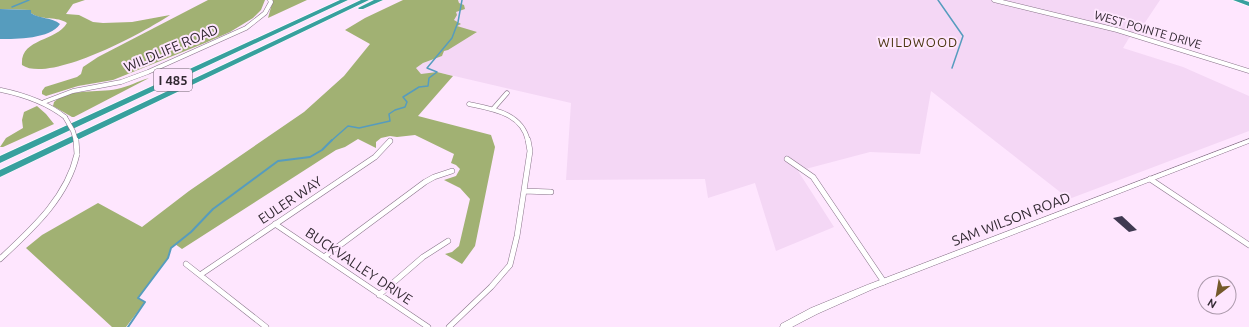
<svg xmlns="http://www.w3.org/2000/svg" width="1249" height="327" viewBox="0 0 1249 327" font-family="Ubuntu,sans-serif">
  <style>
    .built { fill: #f4d7f5 }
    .forest { fill: #a1b173 }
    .water { fill: #569cbe }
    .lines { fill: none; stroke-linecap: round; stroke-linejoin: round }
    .stream-far1 { stroke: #569cbe; stroke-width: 1.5 }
    .stream { stroke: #569cbe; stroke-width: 2 }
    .building { fill: #3f3951 }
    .street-far1-casing { stroke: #887389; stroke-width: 5 }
    .street-casing { stroke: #887389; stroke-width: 6 }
    .secondary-casing { stroke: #887389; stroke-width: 1 }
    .highway-casing { stroke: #fff; stroke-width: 1 }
    .street-far1 { stroke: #fff; stroke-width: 4 }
    .street { stroke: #fff; stroke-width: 5 }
    .secondary { fill: #fff; fill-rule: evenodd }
    .highway { fill: #37a09e; fill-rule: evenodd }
    .street-bridge-far1-casing { stroke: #887389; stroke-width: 5; stroke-linecap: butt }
    .street-bridge-casing { stroke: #887389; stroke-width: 6; stroke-linecap: butt }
    .street-bridge-far1 { stroke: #fff; stroke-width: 4 }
    .street-bridge { stroke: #fff; stroke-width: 5 }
    .labels { text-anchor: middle; stroke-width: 4; stroke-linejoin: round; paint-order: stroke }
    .far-street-label { font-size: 12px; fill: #322932; stroke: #fee6fe }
    .far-neighbourhood-label { font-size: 13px; letter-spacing: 1px; fill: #4a3510; stroke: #fee6fe }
    .shield { fill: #fee6fe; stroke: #6f626f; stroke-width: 1 }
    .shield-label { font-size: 13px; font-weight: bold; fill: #322932 }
    .street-label { font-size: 14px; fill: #322932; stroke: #fee6fe }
  </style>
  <rect width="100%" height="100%" fill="#fee6fe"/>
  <path class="built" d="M458 0H1160L1138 33 1129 38 1123 48 1183 67 1249 96V131L1069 199 931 91 920 154 870 152 798 171 834 227 776 251 755 183 708 198 705 179 566 180 571 103 437 72 421 75 416 68 423 63 442 56 443 51 476 33 456 26 453 20 459 3Z"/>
  <path class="forest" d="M0 0H85L73 4 66 14 79 15 93 22 103 23 132 22 170 15C145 32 49 84 22 65 20 38 56 42 67 23 58 16 41 21 31 13L30 10 0 9Z
    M208 0H265L261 10 253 18 230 32 205 43 113 80 78 86 46 96 42 94V91L45 87 77 77 81 74 83 67 98 57Z
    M273 0H307L268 18Z
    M403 0H458L459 3 464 5 465 9 456 12 457 15 454 20 461 24 457 26 477 32 448 50 444 51 442 56 423 63 416 68 421 74 437 72 453 76 418 116 491 135 495 147 475 246 462 264 445 254 452 252 459 246 470 199 460 188 444 180 456 176 460 169 456 165 451 163 454 154 415 135 397 137 390 136 381 138 376 142V148L358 139 345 147 336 150 182 249 175 244 171 248 168 258 138 298 145 302 126 327H112L26 248 42 235 98 203 142 227 189 191 304 112 344 76 370 44 345 30 365 18Z
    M149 78 74 117H72L53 106 54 102C70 88 97 93 117 89 128 87 138 81 149 78Z
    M37 106 46 114 54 124 3 147H0L6 138 23 128 22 120 24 112Z"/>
  <path class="water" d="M0 9 31 10V13C39 19 52 17 60 24 50 39 17 39 0 39Z"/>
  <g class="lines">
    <path class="stream-far1" d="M938 0 963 36 952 68
      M12 7 29 0
      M331 141 348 126 359 128 390 121 389 114 395 110 405 107 407 102 403 97 419 87 428 86 429 78 437 72 427 68 452 38 458 22 462 0"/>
    <path class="stream" d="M128 327 145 302 138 298 168 258 171 248 191 232 213 209 278 161 310 157 322 150 332 140"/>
  </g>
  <path class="building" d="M1122 216 1137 230 1129 232 1113 218Z"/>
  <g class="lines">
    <g class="street-far1-casing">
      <path id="street-far1" d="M994 0 1117 30 1249 71
        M1 90C25 95 46 102 65 117
        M44 102 73 91 121 82 148 72 246 28 265 13 271 2 270 0
        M469 104C493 109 522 113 528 141
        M493 109 507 93"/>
    </g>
    <g class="street-casing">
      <path id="street" d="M787 159 813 177 884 282
        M1150 179 1249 245
        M524 191 551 192
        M275 224 428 327
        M324 257 425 182 434 177 452 171
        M0 259C32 229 67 198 77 154
        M186 264 266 327
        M200 275 375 157 390 141
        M379 295 423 257 448 241
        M449 327 491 287 510 265 517 236 530 151 528 140"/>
    </g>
    <g class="secondary-casing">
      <path id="secondary" d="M1249 139V143L873 289 817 314 792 327H780L781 324 811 308 867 285Z"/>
    </g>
    <g class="highway-casing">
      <path id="highway" d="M340 0H348L0 163V156Z
        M361 0H369L0 177V170Z
        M374 0H383L363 9H359L358 8Z
        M1233 0H1243L1249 2V6Z"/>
    </g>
    <use href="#street-far1" class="street-far1"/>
    <use href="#street" class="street"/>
    <use href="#secondary" class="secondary"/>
    <use href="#highway" class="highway"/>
    <g class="street-bridge-far1-casing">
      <path id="street-bridge-far1" d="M65 117 73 131 76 141"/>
    </g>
    <g class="street-bridge-casing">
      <path id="street-bridge" d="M76 140 77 154"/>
    </g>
    <use href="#street-bridge-far1" class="street-bridge-far1"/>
    <use href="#street-bridge" class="street-bridge"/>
  </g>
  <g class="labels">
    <g class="far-street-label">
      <text transform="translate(1148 30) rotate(16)" y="4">WEST POINTE DRIVE</text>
    </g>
    <g class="far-neighbourhood-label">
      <text x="918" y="47">WILDWOOD</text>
    </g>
    <rect class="shield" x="154" y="69" width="38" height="22" rx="3"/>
    <g class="shield-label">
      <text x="173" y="85">I 485</text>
    </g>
    <g class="street-label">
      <text transform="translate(171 48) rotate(-23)" y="5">WILDLIFE ROAD</text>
      <text transform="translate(290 200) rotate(-34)" y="5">EULER WAY</text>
      <text transform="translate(1011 219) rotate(-21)" y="5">SAM WILSON ROAD</text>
      <text transform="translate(359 266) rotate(34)" y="5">BUCKVALLEY DRIVE</text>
    </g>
  </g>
  <g transform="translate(1217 295) rotate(211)"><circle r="19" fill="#fee6fe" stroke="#ac9aac"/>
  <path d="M0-3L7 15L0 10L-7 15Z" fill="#74592b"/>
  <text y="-6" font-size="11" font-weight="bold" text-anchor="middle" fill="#322932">N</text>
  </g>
</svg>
